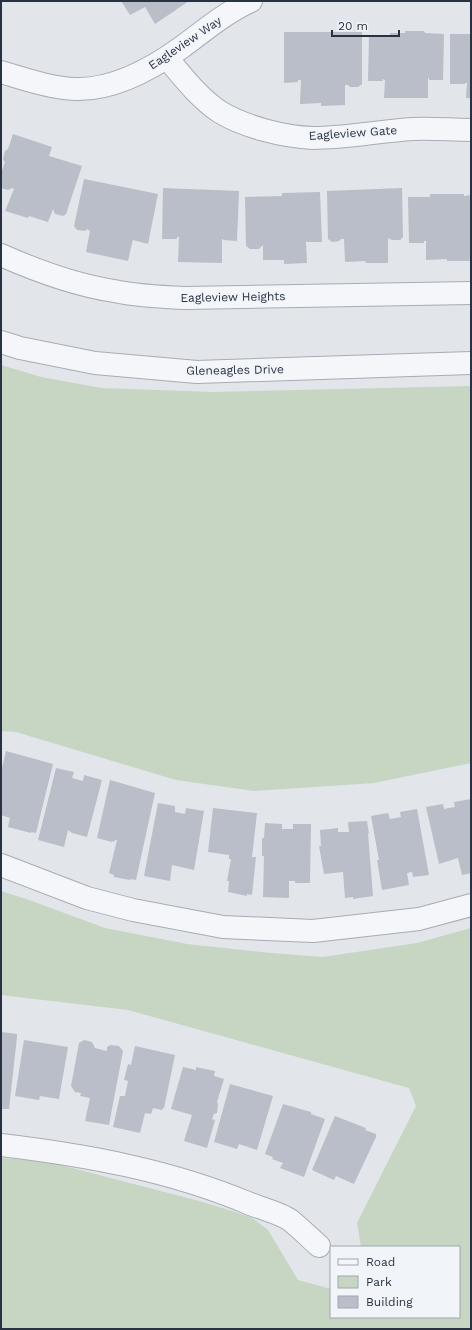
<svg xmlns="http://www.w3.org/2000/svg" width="472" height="1330" viewBox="0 0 472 1330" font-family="'Work Sans',sans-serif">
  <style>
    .green { fill: #c7d5c3 }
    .building { fill: #b9bec8 }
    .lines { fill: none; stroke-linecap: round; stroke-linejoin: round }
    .minor-casing { stroke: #a7acb5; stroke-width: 24 }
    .minor { stroke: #f5f6f9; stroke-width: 22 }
    .labels { text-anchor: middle; stroke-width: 4; stroke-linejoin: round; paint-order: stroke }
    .street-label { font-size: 12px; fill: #293243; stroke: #f1f4f8 }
  </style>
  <rect width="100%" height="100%" fill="#e2e5ea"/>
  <path class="green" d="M1 365 41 377 101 388 213 392 471 386V763L374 783 254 791 176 780 16 732 1 731Z
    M1 891 29 900 105 928 187 944 271 953 323 957 417 943 471 928V1329H1V1158L49 1162 203 1202 251 1217 268 1230 298 1280 331 1289V1317H459V1247H361L357 1223 416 1106 409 1088 128 1010 1 995Z"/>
  <path class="building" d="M121 1H189L155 24 145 7 130 15Z
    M405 31H424L425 33 444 34 443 80H429V78H428V98H384L385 80 382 79 383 81H368L369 35H390V33H405Z
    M284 32H362V84L358 87H350L348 85H345V105L321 106V103L300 104 301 80H298V82L284 83Z
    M450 34H471V98H466L467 83H465V84H450Z
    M13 134 52 147 49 156 82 166 66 214 63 216 55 214 53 209 48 222 29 216 28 218 5 211 14 189 12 188 8 190 1 188V173L5 162 3 159 5 151 8 149Z
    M84 179 158 194 148 244 133 240V239L128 261 86 252 90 231 87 229 85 231 77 230 74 226Z
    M163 188 239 191 237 241 223 240V239H222V263L178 262 179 237H177V239H162Z
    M402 188 403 237 400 240H392L388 238V263H366L365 261 345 262 344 239H341L339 241 332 242 328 239 327 191Z
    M320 192 322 242H307L306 241 307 263 284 264V260H263V245L259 249H250L246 246 245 197 282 196V193Z
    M430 194H464V196L471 195 470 261H447V259L426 260V241H424V243H409L408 197H430Z
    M6 751 53 764 36 833 31 832V833L8 827 10 818 1 815V772Z
    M56 768 74 772 72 778 83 781 84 775 102 780 87 837 72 833 68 830 64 847 38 840Z
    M110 780 155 793 136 880 130 879V880L114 877V875L109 873 117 840H115L114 842 112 841V842L97 838Z
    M471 799V873L462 875 458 858 439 864 426 807 443 804 444 809 455 807 454 802Z
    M158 803 175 806V812L185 814 186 808 204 811 194 870 172 865 170 881 144 876Z
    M213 808 257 813 252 857H256L252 895 247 894V896L228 892 229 881H227L231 859H229V855L208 852Z
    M417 809 429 875 413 877 412 872 407 873 409 885 382 890 377 860H379L371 816 388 813 390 819 401 817 400 812Z
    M367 821 369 834 368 833 373 896 353 899V897L345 898 343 872 324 874 319 846H321L320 830 338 828V832H349L348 822Z
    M265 823 282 824V829H293V824H311L310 883H295V881H289V898L263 897 264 856H262V838H264Z
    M1 1032 17 1034V1037L9 1109H1Z
    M24 1040 68 1047 59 1099 40 1096 39 1100 15 1096Z
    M84 1040 92 1042 95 1048 107 1051V1047L111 1045 119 1046 123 1051 109 1125 85 1121 90 1098 80 1096 81 1093 75 1092 71 1086 79 1043Z
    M135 1046 175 1055 164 1108H163L162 1110 153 1108 151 1114 145 1113 140 1133 113 1127 120 1096H125L128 1081 124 1080 128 1064 131 1065Z
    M183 1067 196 1070V1067L215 1071 214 1076 224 1079 217 1102 218 1104 217 1113 214 1114 212 1119 215 1120 207 1148 184 1141 192 1115 171 1109Z
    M230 1084 273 1096 257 1150 239 1144 237 1149 214 1142Z
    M283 1104 311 1112V1114L325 1119 304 1177 280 1168 283 1163 272 1159 273 1157 265 1154Z
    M335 1116 366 1128 365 1130 376 1134V1137L354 1184 336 1176 334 1180 312 1170Z"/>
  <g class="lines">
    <g class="minor-casing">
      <path id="minor" d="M167 58C183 77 199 98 220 112 245 127 284 137 313 138 347 138 380 131 413 129 432 128 452 130 471 130
        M1 72C25 79 50 88 76 89 113 90 153 68 182 47 204 31 226 12 251 1
        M1 255C37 271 75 285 114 291 138 296 161 297 185 298L471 293
        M1 342 20 348 95 363 197 372 471 363
        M1 865 87 898 133 910 223 927 313 931 419 919 471 905
        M1 1145C85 1155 169 1170 248 1203 260 1208 280 1213 290 1220 300 1228 310 1238 319 1246"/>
    </g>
    <use href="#minor" class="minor"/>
  </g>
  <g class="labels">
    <g class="street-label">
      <text transform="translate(185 43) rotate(-34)" y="4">Eagleview Way</text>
      <text transform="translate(353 133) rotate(-4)" y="4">Eagleview Gate</text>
      <text transform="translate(233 297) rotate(-1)" y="4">Eagleview Heights</text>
      <text transform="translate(235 370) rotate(-1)" y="4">Gleneagles Drive</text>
    </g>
  </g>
  <rect width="472" height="1330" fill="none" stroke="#293243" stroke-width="4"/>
  <rect x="330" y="1246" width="130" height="72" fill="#f1f4f8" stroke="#a1a6b0"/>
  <rect x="338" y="1259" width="20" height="6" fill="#f5f6f9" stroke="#a1a6b0"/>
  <text x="366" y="1266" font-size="12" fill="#293243">Road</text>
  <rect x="338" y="1276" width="20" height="12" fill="#c7d5c3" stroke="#a1a6b0"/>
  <text x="366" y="1286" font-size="12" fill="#293243">Park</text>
  <rect x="338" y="1296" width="20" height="12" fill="#b9bec8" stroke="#a1a6b0"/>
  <text x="366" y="1306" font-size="12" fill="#293243">Building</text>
  <path d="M332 30v6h67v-6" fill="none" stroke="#293243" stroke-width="2"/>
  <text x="338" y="30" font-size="12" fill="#293243" stroke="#f1f4f8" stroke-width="3" paint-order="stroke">20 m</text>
</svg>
